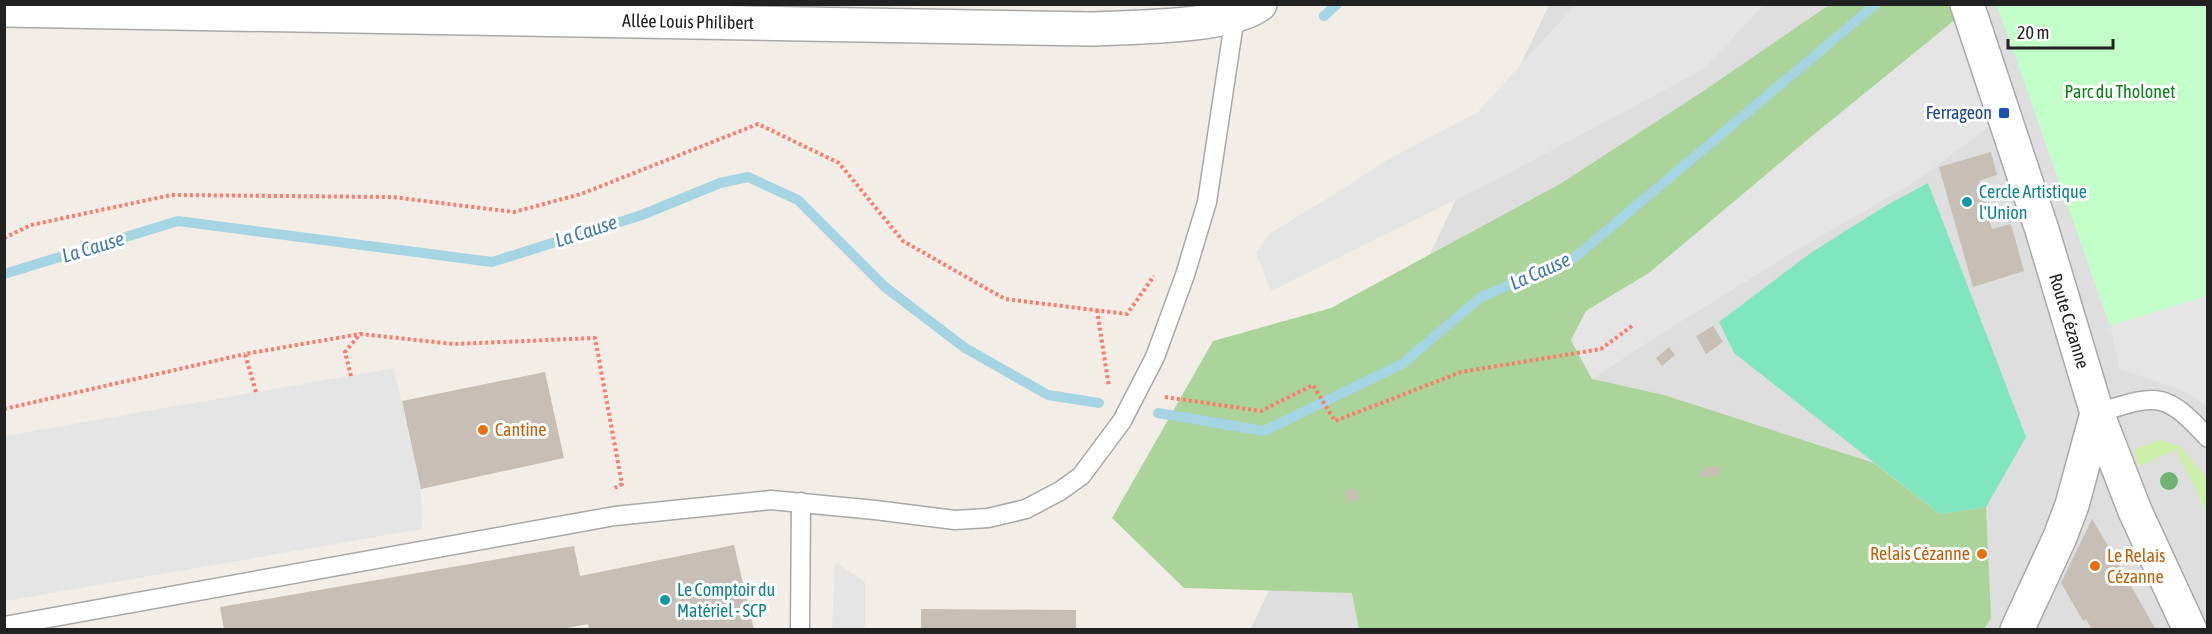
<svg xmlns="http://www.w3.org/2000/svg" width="2212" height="634" viewBox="0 0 2212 634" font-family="'Asap Condensed',sans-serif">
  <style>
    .residential { fill: #dfdede }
    .grass { fill: #ccefaa }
    .forest { fill: #aad499 }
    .park { fill: #c2fec7 }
    .pitch { fill: #80e6bf }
    .parking { fill: #e5e5e5 }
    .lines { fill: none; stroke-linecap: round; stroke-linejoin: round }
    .stream { stroke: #a5d4e3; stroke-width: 10 }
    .building { fill: #c7beb6 }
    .service-casing { stroke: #a8a8a8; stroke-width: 21 }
    .tertiary-casing { stroke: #a8a8a8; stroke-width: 36 }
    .path { stroke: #ff7a6b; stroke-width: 4; stroke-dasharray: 3 3; stroke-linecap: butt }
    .service { stroke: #fff; stroke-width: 18 }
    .tertiary { stroke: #fff; stroke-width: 33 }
    .tree { fill: #6fb470 }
    .transit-dot { fill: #1a4fb4; stroke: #fff; stroke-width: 2 }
    .culture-dot { fill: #0f9aa8; stroke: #fff; stroke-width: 2 }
    .food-dot { fill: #e8710a; stroke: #fff; stroke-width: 2 }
    .labels { text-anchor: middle; stroke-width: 6; stroke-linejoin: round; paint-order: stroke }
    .street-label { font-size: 18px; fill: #212121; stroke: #fff }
    .park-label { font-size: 18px; fill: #04850e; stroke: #fff }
    .transit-label { font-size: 18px; fill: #164399; stroke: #fff; text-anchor: end }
    .culture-label { font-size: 18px; fill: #0d838f; stroke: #fff; text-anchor: start }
    .food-label { font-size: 18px; fill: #c56008; stroke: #fff; text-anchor: start }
    .water-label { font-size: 20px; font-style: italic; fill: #417ab2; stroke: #fff }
  </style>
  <rect width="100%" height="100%" fill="#f2eee7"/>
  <path class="residential" d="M1549 5H2207V629L1250 630Z"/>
  <path class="grass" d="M2160 440 2179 446 2207 478V513L2176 450 2139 466 2134 450Z"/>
  <path class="forest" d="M1829 5H1949L1956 19 1649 273 1586 311 1571 340 1592 379 1664 395 1874 463 1940 514 1986 507 1991 618 1984 629H1359L1352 593 1184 588 1112 518 1213 341 1331 308 1560 184 1705 90Z"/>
  <path class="park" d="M1997 5H2207V296L2110 326Z"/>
  <path class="pitch" d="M1928 183 2026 437 1986 507 1940 514 1734 353 1719 322 1812 252 1887 205Z"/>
  <path class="parking" d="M1575 5H1764L1702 70 1511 172 1271 291 1256 253 1269 234 1346 187 1387 160 1478 112Z
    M1956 19 1994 123 1913 183 1795 251 1640 347 1592 379 1571 340 1586 311 1649 273 1807 140Z
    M2207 296V406L2185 391 2120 369 2110 326Z
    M394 368 421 489 422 529 5 601V436Z
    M835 562 865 582V629H832Z"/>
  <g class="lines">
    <path class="stream" d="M1324 16 1337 4
      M4 274 178 221 492 262 642 215 720 183 748 177 798 200 885 287 965 348 1048 395 1099 403
      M1158 413 1264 431 1402 364 1481 297 1574 258 1876 4"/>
  </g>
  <path class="building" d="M1991 152 1997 175 1979 181 1992 229 2011 224 2024 271 1973 287 1939 167Z
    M1713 326 1723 342 1706 354 1696 336Z
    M1669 347 1675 355 1662 366 1656 358Z
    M545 372 564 458 421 489 402 401Z
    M1705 467H1720L1719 476 1700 477 1701 470H1705Z
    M1355 488 1360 498 1349 503 1345 492Z
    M2092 519 2113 554 2156 630H2092L2086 619 2083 621 2061 583Z
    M734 545 754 630H589L588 624 556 630H224L220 607 574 546 580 576Z
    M921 609 1076 610V630H921Z"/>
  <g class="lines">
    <g class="service-casing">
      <path id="service" d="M2097 413C2157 395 2163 389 2208 438
        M4 626 615 516 771 500 875 510 955 520 988 518 1026 509 1060 491 1081 476 1122 421 1155 357 1185 275 1207 202 1235 16
        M800 630 801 502"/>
    </g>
    <g class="tertiary-casing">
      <path id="tertiary" d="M1967 4 2042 230 2097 413 2135 511 2190 630
        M4 10 1091 29C1130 27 1230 28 1260 4
        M2017 630 2060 537 2072 505 2097 413"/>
    </g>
    <path class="path" d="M4 238 31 225 171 195 392 197 514 212 581 194 758 124 839 163 903 241 1005 299 1127 314 1154 276
      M1097 310 1109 387
      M351 376 345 352 360 334 454 344 595 338 622 484 615 488
      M256 392 245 354 360 334
      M1165 397 1261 411 1313 385 1335 421 1461 372 1601 349 1632 326
      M4 409 245 354"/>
    <use href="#service" class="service"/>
    <use href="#tertiary" class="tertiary"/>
  </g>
  <circle class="tree" cx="2169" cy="481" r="9"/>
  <rect class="transit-dot" x="1998" y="107" width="12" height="12" rx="3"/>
  <g class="culture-dot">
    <circle cx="1967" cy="202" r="6"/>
    <circle cx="665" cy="600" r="6"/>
  </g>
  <g class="food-dot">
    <circle cx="483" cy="430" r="6"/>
    <circle cx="1982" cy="554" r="6"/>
    <circle cx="2095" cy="566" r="6"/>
  </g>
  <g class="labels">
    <g class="street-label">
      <text transform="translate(688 22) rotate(1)" y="6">Allée Louis Philibert</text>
      <text transform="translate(2069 321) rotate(73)" y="6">Route Cézanne</text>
    </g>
    <g class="park-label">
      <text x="2120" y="98">Parc du Tholonet</text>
    </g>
    <g class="transit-label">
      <text x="1992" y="119">Ferrageon</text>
    </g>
    <g class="culture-label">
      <text x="1979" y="198">Cercle Artistique<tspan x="1979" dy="21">l'Union</tspan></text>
      <text x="677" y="596">Le Comptoir du<tspan x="677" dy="21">Matériel - SCP</tspan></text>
    </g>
    <g class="food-label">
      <text x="495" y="436">Cantine</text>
      <text x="1970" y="560" text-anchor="end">Relais Cézanne</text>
      <text x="2107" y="562">Le Relais<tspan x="2107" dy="21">Cézanne</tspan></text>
    </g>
    <g class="water-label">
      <text transform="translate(586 231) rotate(-18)" y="7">La Cause</text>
      <text transform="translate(93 247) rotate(-17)" y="7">La Cause</text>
      <text transform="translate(1540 271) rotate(-24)" y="7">La Cause</text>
    </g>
  </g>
  <rect width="2212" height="634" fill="none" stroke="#212121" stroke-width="12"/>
  <path d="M2008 39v9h105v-9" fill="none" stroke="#212121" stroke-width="3"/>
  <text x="2017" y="39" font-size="18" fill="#212121" stroke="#ffffff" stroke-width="4.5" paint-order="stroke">20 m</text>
</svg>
